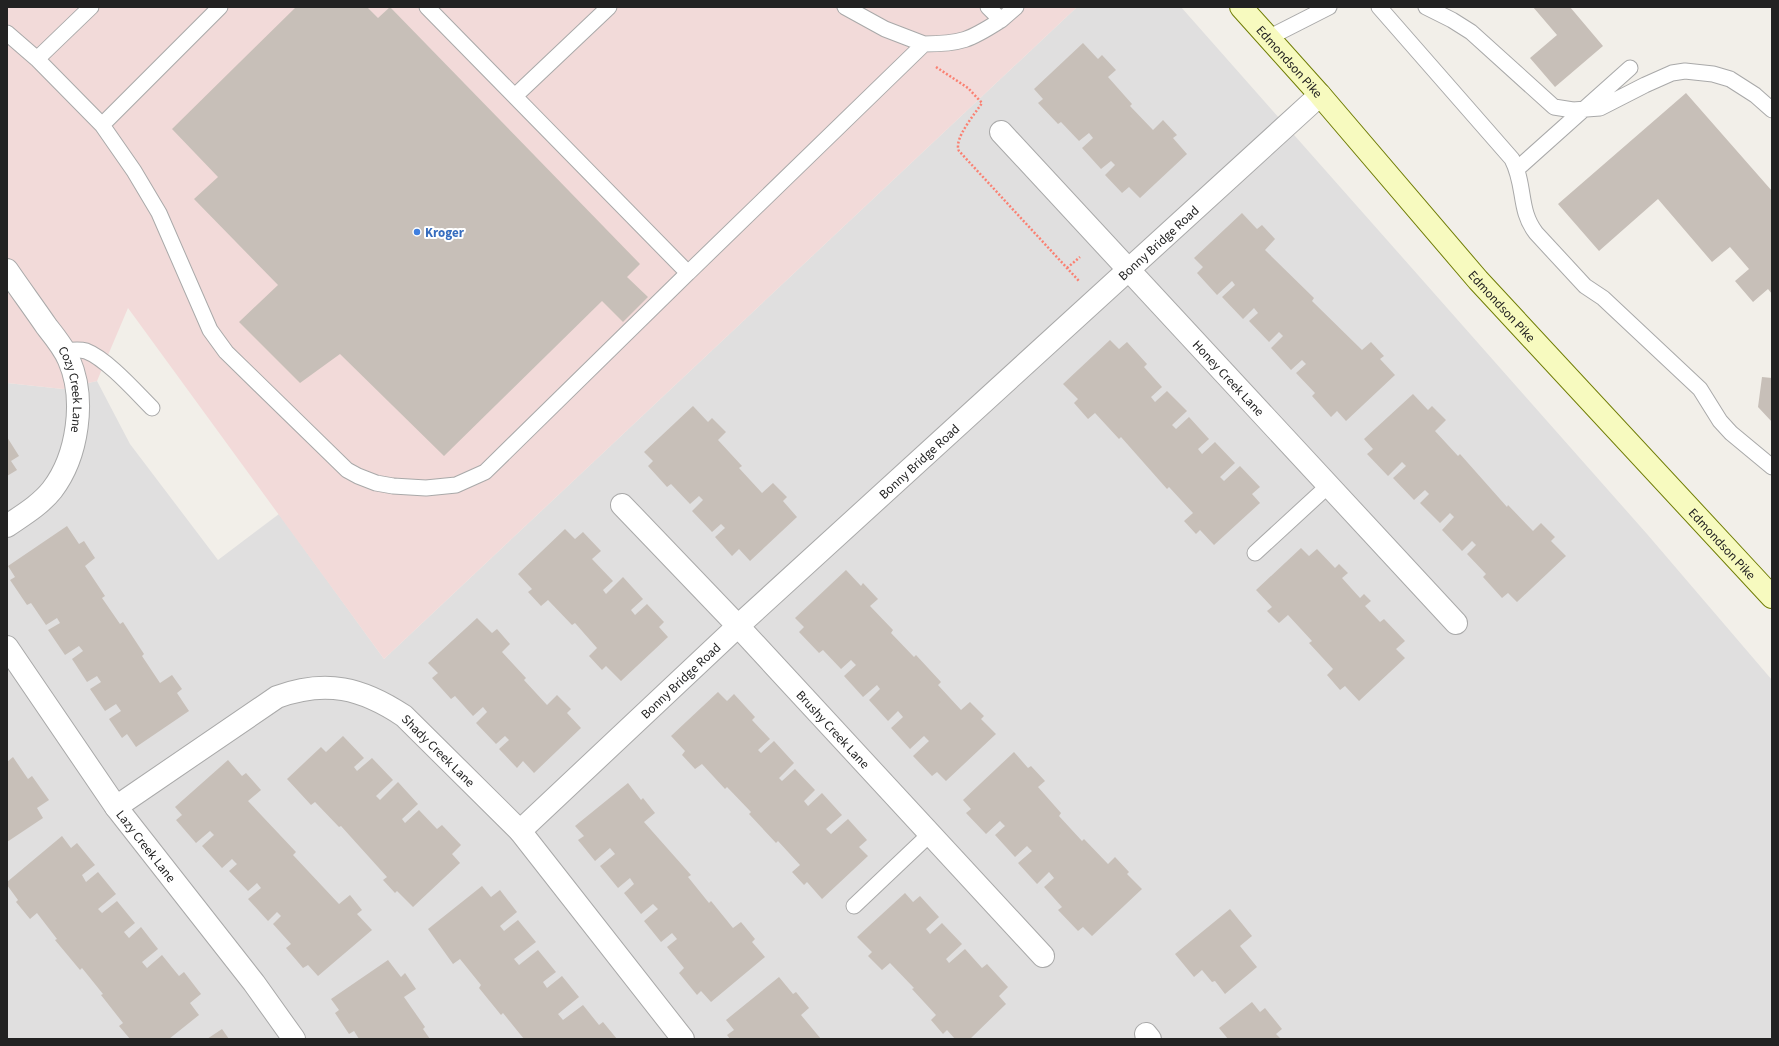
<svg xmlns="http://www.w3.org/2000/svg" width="1779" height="1046" viewBox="0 0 1779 1046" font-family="'Source Sans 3',sans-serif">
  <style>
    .residential { fill: #e0dfdf }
    .commercial { fill: #f2dad9 }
    .building { fill: #c7bfb8 }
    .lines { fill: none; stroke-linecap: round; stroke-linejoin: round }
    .lane-casing { stroke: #a9a9a9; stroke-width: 17 }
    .street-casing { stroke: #a9a9a9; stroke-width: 24 }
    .secondary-casing { stroke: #707d05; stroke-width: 24 }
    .path { stroke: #fa8072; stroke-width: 2.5; stroke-dasharray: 2 2; stroke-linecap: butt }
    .lane { stroke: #fff; stroke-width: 15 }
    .street { stroke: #fff; stroke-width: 22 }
    .secondary { stroke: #f7fabf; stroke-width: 22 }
    .shop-dot { fill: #3f7fe0; stroke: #fff; stroke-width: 1.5 }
    .labels { text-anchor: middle; stroke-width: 4; stroke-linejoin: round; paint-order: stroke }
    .street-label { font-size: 13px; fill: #222; stroke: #fff }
    .shop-label { font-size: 13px; font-weight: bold; fill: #366cbe; stroke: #fff; text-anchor: start }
  </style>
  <rect width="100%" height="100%" fill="#f2efe9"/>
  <path class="residential" d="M1077 7H1181L1647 534 1772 680V1039H7V383L63 389 97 381 130 444 218 560 279 514 384 659Z"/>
  <path class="commercial" d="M7 7H1077L384 659 128 308 97 381 63 389 7 383Z"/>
  <path class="building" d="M296 7H367L378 18 390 7 640 264 627 277 648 297 623 322 602 301 444 456 340 354 300 383 239 322 278 285 194 199 218 177 172 129Z
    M1533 7H1570L1603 46 1555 87 1530 58 1557 35Z
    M1083 43 1098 59 1102 55 1116 70 1108 77 1132 104 1130 106 1153 130 1163 120 1177 135 1173 138 1187 154 1140 198 1129 187 1122 193 1105 175 1115 165 1111 161 1101 169 1082 148 1093 138 1089 133 1079 141 1061 122 1058 124 1038 103 1043 99 1034 89Z
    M1686 93 1772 191V294L1768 289 1753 302 1735 281 1749 269 1730 247 1712 262 1658 199 1599 251 1558 204Z
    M1242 213 1257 229 1262 225 1275 239 1265 250 1314 298 1312 301 1362 350 1371 342 1384 356 1380 359 1395 375 1346 421 1337 411 1331 417 1312 396 1315 393 1296 373 1306 364 1302 360 1291 370 1271 348 1283 336 1279 332 1269 342 1249 321 1258 313 1254 308 1243 319 1222 297 1235 285 1232 281 1217 295 1197 273 1203 267 1194 258Z
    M1110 340 1119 349 1127 342 1147 364 1144 367 1162 387 1151 397 1155 402 1167 391 1187 411 1172 425 1176 429 1189 417 1209 439 1198 449 1202 454 1215 442 1235 463 1220 477 1224 481 1240 466 1260 487 1252 494 1260 503 1214 545 1200 530 1196 534 1184 521 1193 513 1169 487 1167 489 1121 437 1119 439 1095 413 1088 419 1074 403 1078 399 1063 384Z
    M1762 377 1772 378V422L1758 407Z
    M1413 394 1428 410 1432 406 1446 420 1435 431 1458 456 1460 454 1507 507 1508 505 1533 531 1541 523 1555 537 1551 541 1566 556 1517 602 1508 593 1502 598 1483 577 1486 574 1467 554 1476 545 1472 541 1462 551 1442 530 1454 517 1450 513 1440 523 1420 503 1429 494 1425 490 1414 500 1393 478 1406 466 1402 462 1388 476 1367 454 1373 449 1364 439Z
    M693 406 708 422 712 418 726 432 718 440 742 466 739 468 762 493 773 483 787 497 783 501 797 517 750 561 739 549 732 556 715 537 725 528 721 524 712 532 692 511 703 500 699 496 690 504 671 484 667 487 648 466 653 461 644 452Z
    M7 437 19 456 11 461 17 470 7 476Z
    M67 526 79 544 84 541 95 558 85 566 105 596 102 598 120 624 123 622 144 654 142 656 160 683 172 675 182 689 177 693 189 711 136 747 127 734 122 738 109 719 121 711 116 704 105 711 90 689 101 682 97 676 87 682 72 659 83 651 79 646 65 655 48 630 60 623 57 618 46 625 31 603 27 605 10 580 15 577 8 566Z
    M565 529 575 539 583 532 601 551 592 559 613 581 603 590 606 594 623 577 643 599 631 610 635 615 647 604 664 622 659 627 668 637 621 681 606 666 602 670 589 656 597 648 575 623 572 625 548 600 541 606 528 592 532 589 518 574Z
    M1301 548 1309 556 1317 549 1335 568 1339 564 1348 573 1342 578 1360 598 1364 594 1371 601 1365 606 1380 622 1384 619 1405 641 1396 649 1405 658 1359 701 1345 686 1340 690 1327 675 1333 669 1309 643 1312 641 1288 615 1279 623 1267 611 1272 607 1256 590Z
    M846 570 861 586 863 583 878 599 870 606 893 630 891 633 914 657 916 655 941 682 938 685 961 710 970 702 984 716 981 719 996 734 946 781 937 772 932 776 913 756 929 741 924 736 910 749 891 728 903 717 898 711 888 721 869 700 880 689 877 685 863 697 844 676 856 665 851 660 841 669 823 650 819 653 799 632 804 627 795 618Z
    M477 618 492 633 497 629 510 644 502 652 526 678 524 680 547 705 557 695 571 709 567 713 581 728 534 773 523 761 517 768 499 749 509 740 505 736 496 744 476 723 487 712 483 707 473 716 455 696 451 699 432 678 438 673 428 663Z
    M718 692 727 701 734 694 755 717 752 720 770 739 758 750 761 753 774 741 794 763 779 778 782 781 795 769 815 790 804 801 808 806 822 793 842 815 826 829 831 834 848 819 867 840 859 847 868 856 822 899 807 882 804 885 792 872 800 865 778 841 776 843 749 814 751 812 727 787 725 789 702 764 695 769 682 755 685 751 671 736Z
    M343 736 364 758 354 767 357 771 372 758 393 780 376 796 380 800 398 782 418 804 402 819 405 823 419 810 437 829 442 825 461 845 452 854 460 863 413 907 397 891 395 893 383 880 387 877 341 826 339 827 315 802 311 805 287 779 321 747 326 752Z
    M1014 752 1028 768 1031 766 1045 781 1038 787 1061 813 1059 816 1082 841 1084 839 1108 864 1115 857 1129 872 1127 874 1142 889 1092 936 1083 927 1078 931 1058 910 1062 907 1044 887 1054 878 1049 872 1037 884 1018 863 1032 851 1027 846 1015 857 995 835 1005 826 1000 821 986 834 966 813 971 809 963 800Z
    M13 757 28 779 32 776 49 800 37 808 43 818 7 842V762Z
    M228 760 242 776 246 773 261 790 248 801 296 852 293 855 339 904 350 895 362 910 357 914 372 930 318 976 308 965 303 968 286 948 291 944 273 924 281 916 277 912 268 921 248 899 261 888 257 883 248 891 229 871 237 864 232 859 222 868 202 846 214 835 210 831 196 843 176 820 182 815 175 807Z
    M628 783 641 800 643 798 655 813 644 822 691 875 688 877 709 903 711 901 733 928 741 922 755 939 752 942 765 957 711 1002 701 991 697 995 679 973 684 968 667 947 677 939 672 933 661 942 644 921 658 909 653 904 641 914 624 893 634 884 630 878 618 888 600 866 615 854 610 848 595 861 578 840 584 836 575 826Z
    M62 836 71 848 77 843 95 865 82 875 86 882 98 872 116 894 98 909 102 913 117 901 135 923 124 932 129 938 141 927 158 949 142 962 147 968 162 955 179 976 184 972 201 994 190 1003 199 1015 169 1039H130L119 1026 123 1023 101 995 103 994 82 968 80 970 55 940 57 939 37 913 30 919 16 902 18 900 7 885V882Z
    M482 886 491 897 500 890 517 912 500 926 504 931 518 920 536 942 514 959 519 965 538 950 556 972 543 982 547 988 562 976 579 997 558 1014 563 1020 583 1005 599 1025 603 1022 617 1039H524L503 1013 501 1015 479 988 481 985 460 959 453 964 428 929Z
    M905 893 913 902 920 896 939 917 926 929 930 934 942 923 962 944 946 959 949 963 965 949 982 968 987 964 1008 987 999 996 1006 1004 970 1039H955L947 1030 943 1034 931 1020 936 1015 912 989 914 988 890 963 882 970 868 956 872 952 857 937Z
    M1230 909 1252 936 1240 946 1257 967 1225 994 1215 981 1212 982 1202 970 1194 977 1175 954Z
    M388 960 401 977 405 973 416 989 404 997 425 1027 423 1029 430 1039H359L354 1031 349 1034 335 1013 339 1010 331 999Z
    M779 977 793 994 796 992 809 1008 801 1015 821 1039H730L727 1035 734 1030 726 1020Z
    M1252 1002 1260 1012 1265 1008 1282 1029 1276 1034 1281 1039H1228L1219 1028Z
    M222 1029 229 1039H207Z"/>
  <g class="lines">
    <g class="lane-casing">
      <path id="lane" d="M91 7 37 59 102 125 134 171 159 213 210 330 226 352 347 470 358 476 376 483 393 486 426 488 456 485 485 472 688 273 427 7
        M988 7 1001 20 1016 7
        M1379 7 1512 159C1526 186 1518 210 1536 233L1585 286 1603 298 1700 389 1720 421 1731 433 1772 467
        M1426 7 1452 20 1471 32 1554 107 1573 110 1600 108 1645 85 1672 73 1685 71 1713 74 1730 79 1755 95 1772 110
        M7 33 37 59
        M1268 38 1329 7
        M924 44C961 44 970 40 1001 20
        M515 96 609 7
        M102 125 220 7
        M1517 169 1630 68
        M688 273 924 44 885 29 845 7
        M65 351C72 350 79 349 86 351 107 359 136 392 152 408
        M1255 553 1329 485
        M854 906 930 834"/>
    </g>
    <g class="street-casing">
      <g id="street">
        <path id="s1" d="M1001 132 1456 623"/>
        <path id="s2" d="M7 270C20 289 34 308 47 327 55 337 64 348 69 360 86 399 78 456 52 490 40 505 23 515 7 526"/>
        <path id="s3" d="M622 505 738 626 1043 956"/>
        <path id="s4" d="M7 647 116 807 254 983 294 1039"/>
        <path id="s5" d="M116 807 277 697C326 679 362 688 404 716L520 831 683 1039"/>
        <path id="s6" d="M520 831 738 626 1320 95"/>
        <path d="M1146 1034 1150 1039"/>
      </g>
    </g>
    <g class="secondary-casing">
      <g id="secondary">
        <path id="s7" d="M1241 7 1320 95 1478 280 1772 597"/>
      </g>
    </g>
    <path class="path" d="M936 67 968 88 982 103C975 114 953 139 959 151L1079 281
      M1067 268 1080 257"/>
    <use href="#lane" class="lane"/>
    <use href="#street" class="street"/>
    <use href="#secondary" class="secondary"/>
  </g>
  <circle class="shop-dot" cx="417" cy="232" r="4"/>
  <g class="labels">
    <g class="street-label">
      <text dy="5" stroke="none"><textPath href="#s7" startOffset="73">Edmondson Pike</textPath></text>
      <text dy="5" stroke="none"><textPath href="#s6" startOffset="868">Bonny Bridge Road</textPath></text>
      <text dy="5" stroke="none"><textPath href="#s7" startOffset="397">Edmondson Pike</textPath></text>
      <text dy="5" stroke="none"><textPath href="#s1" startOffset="335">Honey Creek Lane</textPath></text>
      <text dy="5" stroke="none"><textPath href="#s2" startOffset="139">Cozy Creek Lane</textPath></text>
      <text dy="5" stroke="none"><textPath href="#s6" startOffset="544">Bonny Bridge Road</textPath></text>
      <text dy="5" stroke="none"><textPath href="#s7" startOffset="721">Edmondson Pike</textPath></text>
      <text dy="5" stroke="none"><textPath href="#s6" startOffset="220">Bonny Bridge Road</textPath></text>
      <text dy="5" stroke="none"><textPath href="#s3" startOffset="308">Brushy Creek Lane</textPath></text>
      <text dy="5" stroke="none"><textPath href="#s5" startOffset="378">Shady Creek Lane</textPath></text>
      <text dy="5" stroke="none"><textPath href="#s4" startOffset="243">Lazy Creek Lane</textPath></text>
    </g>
    <g class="shop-label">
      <text x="425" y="237">Kroger</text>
    </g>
  </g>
  <rect width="1779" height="1046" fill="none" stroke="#222222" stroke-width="16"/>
</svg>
